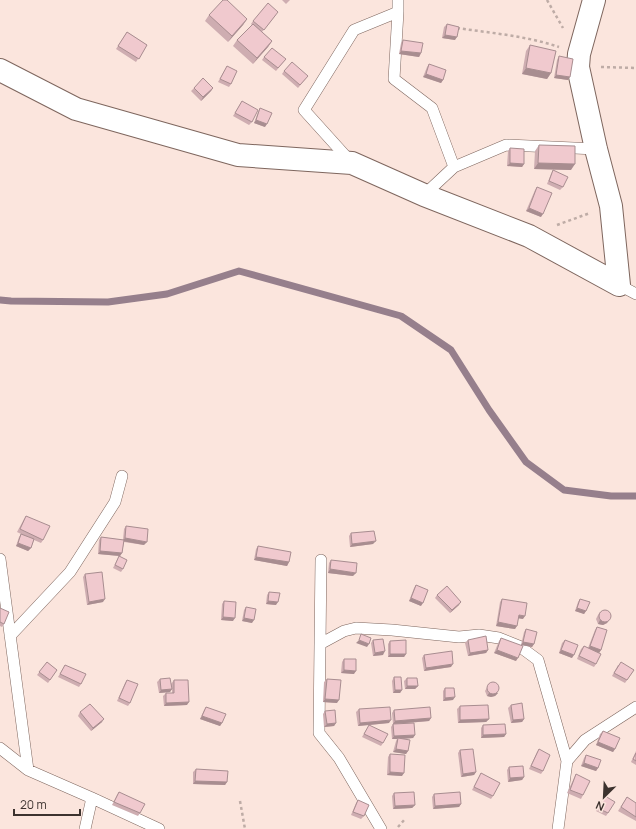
<svg xmlns="http://www.w3.org/2000/svg" width="636" height="829" viewBox="0 0 636 829" font-family="Manrope,sans-serif">
  <style>
    .lines { fill: none; stroke-linecap: round; stroke-linejoin: round }
    .stream { stroke: #967f8c; stroke-width: 7 }
    .lane-casing { stroke: #7e665e; stroke-width: 12 }
    .street-casing { stroke: #7e665e; stroke-width: 24 }
    .path { stroke: #beaca6; stroke-width: 2.5; stroke-dasharray: 3 3; stroke-linecap: butt }
    .lane { stroke: #fff; stroke-width: 11 }
    .street { stroke: #fff; stroke-width: 22 }
    .wall { fill: #ceadb1 }
    .shaded-wall { fill: #a88d90 }
    .building { fill: #f0c9ce; stroke: #a88d90 }
  </style>
  <rect width="100%" height="100%" fill="#fbe5dd"/>
  <g class="lines">
    <path class="stream" d="M0 300 11 301 108 302 167 294 239 271 401 316 451 350 489 410 526 462 564 490 611 496H636"/>
    <g class="lane-casing">
      <path id="lane" d="M398 0V12L394 79 432 108 454 167 424 195
        M350 161 304 110 354 30 398 12
        M454 167 506 145 596 149
        M619 285 636 294
        M0 559 28 770 92 798 85 829
        M10 636 70 572 115 502 122 476
        M320 644 321 560
        M0 748 28 770
        M567 761 585 740 636 707
        M92 798 159 829
        M381 829 339 758 319 733 320 644 344 631 356 628 392 630 459 637 479 635 499 638 519 646 538 660 567 761 558 829"/>
    </g>
    <g class="street-casing">
      <path id="street" d="M594 0 579 54 578 67 596 149 611 206 619 285
        M0 70 76 109 238 155 352 163 424 195 529 236 619 285"/>
    </g>
    <path class="path" d="M547 0 563 28
      M457 28C491 33 527 36 559 47
      M601 67 636 68
      M557 225 590 213
      M240 801 245 829
      M398 827 405 819"/>
    <use href="#lane" class="lane"/>
    <use href="#street" class="street"/>
  </g>
  <path class="wall" d="M282 0H290L286 4Z
    M209 15 247 19 243 25 228 42 205 21Z
    M276 15 262 32 272 41 268 47 253 64 233 46 237 40 252 25 251 24 253 21Z
    M447 24 455 40 442 38 444 27Z
    M127 32 147 45 136 62 116 49Z
    M403 40 421 53 419 57 399 54 401 43Z
    M530 45 551 73 547 79 522 74 526 51Z
    M559 56 568 80 554 78 557 60Z
    M264 57 286 59 276 71 262 60Z
    M429 64 443 80 441 83 423 77 427 67Z
    M227 66 231 84 229 87 218 82Z
    M284 71 308 76 298 88 282 74Z
    M194 88H213L211 91 201 101 191 91Z
    M242 101 252 122 249 125 233 116Z
    M260 108 265 127 254 123 258 112Z
    M539 145 571 170 534 169 535 151Z
    M510 148 524 164 522 167 507 166 508 151Z
    M553 170 563 187 560 190 547 184 551 174Z
    M537 187 541 217 526 211 535 190Z
    M26 516 43 540 41 543 34 540 31 548 28 551 16 546 19 537 21 534 17 532 24 519Z
    M126 526 144 545 124 542 122 553 120 556 123 569 121 572 113 568 119 556 98 554 99 540 101 537 123 540 124 529Z
    M351 533 373 544 350 547 349 536Z
    M258 546 289 562 287 566 254 560 256 549Z
    M331 560 353 576 328 573 329 563Z
    M85 574 103 602 87 605 83 577Z
    M416 585 421 606 409 601 414 588Z
    M269 592 276 605 266 604 267 595Z
    M437 595 459 605 450 613 435 598Z
    M502 599 523 619 518 618 515 629 496 626 500 602Z
    M580 599 586 611 584 614 575 611 578 602Z
    M224 601 233 621 221 620 222 604Z
    M246 607 252 623 242 621 244 610Z
    M0 608 4 624 2 627 0 626Z
    M600 612 609 620 607 623 603 625 598 624 596 619 598 615Z
    M597 627 601 650 599 653 596 652V664L594 667 577 659 581 649 584 646 588 648 595 630Z
    M526 629 534 644 532 647 521 645 524 632Z
    M501 638 516 661 494 653 499 641Z
    M373 640 383 655 373 656 371 643Z
    M468 640 488 650 486 653 468 656 465 643Z
    M565 640 572 658 559 653 562 643Z
    M390 641 406 654 404 657H388V644Z
    M424 655 451 667 424 671 422 658Z
    M344 659 354 674 341 673 342 662Z
    M47 662 57 670 48 683 37 675Z
    M65 665 81 684 79 687 58 677Z
    M618 665 634 670 625 683 612 676Z
    M394 677 402 690 400 693H393L392 681Z
    M407 678 418 686 415 689H405L404 681Z
    M160 679 172 689 171 684 174 680 187 705 164 706 163 696 166 693H172V689L170 692 159 693 157 682Z
    M327 679 337 703 323 702 324 682Z
    M127 680 130 703 128 706 117 701 125 683Z
    M489 684 498 693 495 696 491 697 487 696 485 691Z
    M445 688 453 700 443 701V691Z
    M511 705 524 719 522 722 511 723 508 708Z
    M460 706 489 719 486 722 458 723 457 709Z
    M206 707 222 723 220 726 200 719 204 710Z
    M359 709 389 723 370 725 383 743 381 746 362 737 369 725 358 726 356 712Z
    M394 710 431 718 429 721 397 724 415 735 413 738 403 739 408 751 406 754 393 752 396 741 397 739H392L391 727 393 724 392 713Z
    M325 711 336 723 334 726 324 727 323 714Z
    M80 712 102 722 91 731 78 716Z
    M483 725 506 734 504 737 481 738V728Z
    M603 731 615 749 613 752 596 745 600 734Z
    M539 749 543 771 541 774 529 769 537 752Z
    M460 750 476 772 474 775 461 777 458 753Z
    M636 751V765L631 762Z
    M390 754 402 776 387 775 388 757Z
    M586 755 598 768 596 771 581 766 584 758Z
    M509 767 524 777 522 780 508 782 507 770Z
    M196 769 227 782 225 785 193 784V772Z
    M481 773 493 796 491 799 472 790Z
    M576 774 583 795 581 799 567 793 574 778Z
    M119 792 140 813 138 816 112 805 117 795Z
    M394 793 415 805 412 808 393 809 392 796Z
    M434 794 461 804 459 807 433 809 432 797Z
    M627 797 636 803V821L618 811Z
    M603 799 608 813 606 816 596 811Z
    M358 800 364 816 361 819 351 815 356 803Z"/>
  <path class="shaded-wall" d="M247 19 243 25 228 42 232 36Z
    M445 35 457 37 455 40 442 38Z
    M272 41 268 47 253 64 257 58Z
    M401 51 421 53 419 57 399 54Z
    M526 68 551 73 547 79 522 74Z
    M426 74 443 80 441 83 423 77Z
    M556 75 570 77 568 80 554 78Z
    M213 88 211 91 201 101 203 97Z
    M256 120 267 124 265 127 254 123Z
    M510 163 524 164 522 167 507 166Z
    M538 163 575 164 571 170 534 169Z
    M529 208 543 214 541 217 526 211Z
    M125 538 147 542 144 545 122 541Z
    M376 541 373 544 350 547 352 544Z
    M18 543 31 548 28 551 16 546Z
    M100 551 122 553 120 556 98 554Z
    M256 557 289 562 287 566 254 560Z
    M330 569 356 573 353 576 328 573Z
    M411 598 423 603 421 606 409 601Z
    M105 599 103 602 87 605 89 602Z
    M268 601 278 602 276 605 266 604Z
    M461 602 459 605 450 613 452 610Z
    M577 608 586 611 584 614 575 611Z
    M519 615 525 616 523 619 517 618Z
    M223 617 235 618 233 621 221 620Z
    M244 618 254 620 252 623 242 621Z
    M600 620H609L607 623 603 625 598 624Z
    M498 622 517 626 515 629 496 626Z
    M359 640 369 644 367 647 356 643Z
    M523 642 534 644 532 647 521 645Z
    M590 646 601 650 599 653 588 649Z
    M488 650 486 653 468 656 470 653Z
    M497 650 518 658 516 661 494 653Z
    M561 650 574 655 572 658 559 653Z
    M385 651 383 655 373 656 375 653Z
    M390 654H406L404 657H388Z
    M453 664 451 667 424 671 426 668Z
    M344 670 356 671 354 674 341 673Z
    M407 686H418L415 689H405Z
    M172 689 170 692 159 693 161 690Z
    M395 690H402L400 693H393Z
    M489 693H498L495 696 491 697 487 696Z
    M455 697 453 700 443 701 445 698Z
    M325 699 339 700 337 703 323 702Z
    M189 702 187 705 164 706 166 703Z
    M202 716 222 723 220 726 200 719Z
    M431 718 429 721 393 724 395 721Z
    M104 719 102 722 91 731 93 728Z
    M489 719 486 722 458 723 460 720Z
    M524 719 522 722 511 723 513 720Z
    M391 720 389 723 358 726 360 723Z
    M336 723 334 726 324 727 327 724Z
    M506 734 504 737 481 738 483 735Z
    M415 735 413 738 398 739V738L397 739H392L394 736Z
    M598 742 615 749 613 752 596 745Z
    M396 749 408 751 406 754 393 752Z
    M584 763 598 768 596 771 581 766Z
    M390 772 404 773 402 776 387 775Z
    M476 772 474 775 461 777 463 774Z
    M524 777 522 780 508 782 510 778Z
    M195 781 227 782 225 785 193 784Z
    M461 804 459 807 433 809 435 806Z
    M415 805 412 808 393 809 395 806Z"/>
  <path class="building" d="M223 0H227L247 19 232 36 209 15Z
    M268 3 278 12 264 30 253 21Z
    M253 24 272 41 257 58 237 40Z
    M447 24 459 27 457 37 445 35Z
    M127 32 147 45 139 59 118 46Z
    M403 40 423 43 421 53 401 51Z
    M530 45 556 51 551 73 526 68Z
    M272 48 286 59 278 68 264 57Z
    M559 56 573 59 570 77 556 75Z
    M292 62 308 76 300 85 284 71Z
    M429 64 446 70 443 80 426 74Z
    M227 66 237 71 231 84 220 79Z
    M203 78 213 88 203 97 194 88Z
    M242 101 258 110 252 122 235 113Z
    M260 108 272 113 267 124 256 120Z
    M539 145 575 146V164L538 163Z
    M510 148 524 149V164L510 163Z
    M553 170 568 177 563 187 549 181Z
    M537 187 552 193 543 214 529 208Z
    M26 516 50 526 43 540 20 529Z
    M126 526 148 529 147 542 125 538Z
    M374 531 376 541 352 544 351 533Z
    M21 534 34 539 31 548 18 543Z
    M101 537 124 540 122 553 100 551Z
    M258 546 291 552 289 562 256 557Z
    M119 556 127 560 123 569 115 565Z
    M331 560 357 563 356 573 330 569Z
    M102 572 105 599 89 602 85 574Z
    M416 585 428 590 423 603 411 598Z
    M447 586 461 602 452 610 437 595Z
    M269 592 280 593 278 602 268 601Z
    M502 599 527 603 525 616 519 615 517 626 498 622Z
    M580 599 590 602 586 611 577 608Z
    M224 601 236 602 235 618 223 617Z
    M246 607 256 609 254 620 244 618Z
    M0 608 9 612 4 624 0 622Z
    M599 616a6 6 0 1 1 12 0a6 6 0 1 1-12 0Z
    M597 627 607 630 601 650 590 646Z
    M526 629 537 632 534 644 523 642Z
    M361 634 371 638 369 644 359 640Z
    M486 636 488 650 470 653 468 640Z
    M501 638 523 646 518 658 497 650Z
    M383 639 385 651 375 653 373 640Z
    M406 640V654H390V641Z
    M565 640 578 645 574 655 561 650Z
    M584 646 601 654 596 664 579 656Z
    M452 651 453 664 426 668 424 655Z
    M344 659H356V671L344 670Z
    M47 662 57 670 50 680 39 672Z
    M621 662 634 670 627 680 614 673Z
    M65 665 86 674 81 684 60 674Z
    M394 677H401L402 690H395Z
    M170 678 172 689 161 690 160 679Z
    M407 678H417L418 686H407Z
    M327 679 341 680 339 700 325 699Z
    M127 680 138 684 130 703 119 698Z
    M174 680H188L189 702 166 703V693H174Z
    M487 688a6 6 0 1 1 12 0a6 6 0 1 1-12 0Z
    M445 688H454L455 697 445 698Z
    M522 703 524 719 513 720 511 705Z
    M90 704 104 719 93 728 80 712Z
    M488 705 489 719 460 720V706Z
    M206 707 226 714 222 723 202 716Z
    M390 707 391 720 360 723 359 709Z
    M430 707 431 718 395 721 394 710Z
    M335 710 336 723 327 724 325 711Z
    M414 723 415 735 394 736 393 724Z
    M505 724 506 734 483 735V725Z
    M369 725 388 734 383 743 364 734Z
    M603 731 620 738 615 749 598 742Z
    M398 738 410 740 408 751 396 749Z
    M473 749 476 772 463 774 460 750Z
    M539 749 550 755 543 771 531 766Z
    M636 753V761L633 759Z
    M390 754 405 755 404 773 390 772Z
    M586 755 601 760 598 768 584 763Z
    M523 766 524 777 510 778 509 767Z
    M196 769 228 771 227 782 195 781Z
    M481 773 500 783 493 796 474 787Z
    M576 774 590 781 583 795 570 790Z
    M119 792 145 804 140 813 114 802Z
    M414 792 415 805 395 806 394 793Z
    M460 792 461 804 435 806 434 794Z
    M605 796 615 802 608 813 598 808Z
    M627 797 636 803V817L621 807Z
    M358 800 369 805 364 816 353 812Z"/>
  <g transform="translate(604 797) rotate(204)" stroke="#fbe5dd" stroke-width="3" paint-order="stroke">
  <path d="M0-3L7 15L0 10L-7 15Z" fill="#3c322e"/>
  <text y="-6" font-size="11" font-weight="bold" text-anchor="middle" fill="#3c322e">N</text>
  </g>
  <path d="M14 809v6h66v-6" fill="none" stroke="#3c322e" stroke-width="2"/>
  <text x="20" y="809" font-size="12" fill="#3c322e" stroke="#fbe5dd" stroke-width="3" paint-order="stroke">20 m</text>
</svg>
